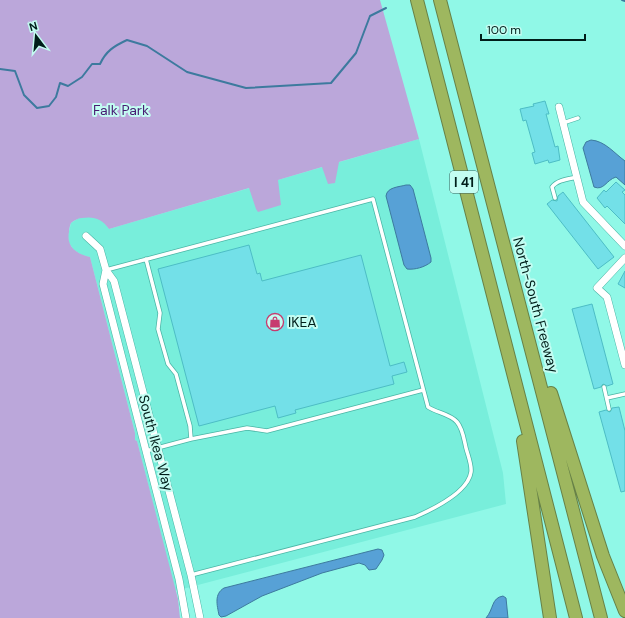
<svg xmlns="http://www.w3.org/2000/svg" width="625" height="618" viewBox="0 0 625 618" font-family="'DM Sans',sans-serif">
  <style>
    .built { fill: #78eedb }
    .green { fill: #bba7da }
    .water { fill: #57a1d6; stroke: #3d7a9e }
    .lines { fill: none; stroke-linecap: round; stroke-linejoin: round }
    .stream { stroke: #3d7a9e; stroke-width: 2 }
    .building { fill: #73e0e8; stroke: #4dbdc5 }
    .service-casing { stroke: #4ab5a5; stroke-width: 5 }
    .minor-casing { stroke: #4ab5a5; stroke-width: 8 }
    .motorway-casing { stroke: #678147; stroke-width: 14 }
    .service { stroke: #fff; stroke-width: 3.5 }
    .minor { stroke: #fff; stroke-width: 7 }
    .motorway { stroke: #9eb75f; stroke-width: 12 }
    .labels { text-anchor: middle; stroke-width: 4; stroke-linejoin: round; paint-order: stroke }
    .shield { fill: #c3fdf2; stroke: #3a615b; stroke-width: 1 }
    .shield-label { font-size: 13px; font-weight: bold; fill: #001e1a }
    .park-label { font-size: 14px; fill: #471d72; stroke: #c3fdf2 }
    .street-label { font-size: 14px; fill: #001e1a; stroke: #c3fdf2 }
    .poi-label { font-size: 14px; fill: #001e1a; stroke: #c3fdf2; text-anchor: start }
  </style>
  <rect width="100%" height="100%" fill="#90f8e7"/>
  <path class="built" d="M419 139 503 473 506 504 175 591 137 441 135 440V433L90 257 82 255 74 250 69 243 68 236 71 223 79 218 90 216 98 218 104 222 109 229Z"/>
  <path class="green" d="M0 0H380L419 139 339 162 335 183 328 184 322 167 278 180 281 205 258 212 256 209 249 188 109 229C102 219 94 216 82 218 79 218 74 220 71 223 70 225 69 229 69 232 66 247 77 254 90 257L135 433V440L137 441 178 599 180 618H0Z"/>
  <path class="water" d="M591 140C605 141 614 153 625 161V185L616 177C606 180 604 191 594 187L583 148 586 142Z
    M406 185H410L413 189 431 258V262C425 267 415 270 407 269L404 265 386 196C387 187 399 187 406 185Z
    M378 549 382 550 384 555 382 560 376 569 369 570 365 565 359 563 322 573 262 596 226 616 221 617 219 615C217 605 214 594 224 588Z
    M503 596 506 598 508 618H486C494 609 491 598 503 596Z"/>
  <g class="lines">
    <path class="stream" d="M622 0 625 1
      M0 69 15 71 24 95 37 108 49 106 56 97 60 83 68 86 82 77 92 64H100C106 51 114 46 127 40L147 46 187 72 246 88 331 83 356 53 370 16 386 8"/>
  </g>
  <path class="building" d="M545 101 549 114H546L555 147 558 146 560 160 549 163 548 160 535 164 532 153 535 152 526 120 523 121 520 109 534 106 533 104Z
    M616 182 625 190 622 192 625 195V224L607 206 605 208 597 198 604 190 606 192Z
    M563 192 614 257 598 269 547 204 552 200 557 201 558 196Z
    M249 245 257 274 260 273 262 281 361 255 390 366 404 362 407 372 392 376 394 384 295 410 296 413 278 418 275 406 199 426 158 269Z
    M625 271V288L618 284Z
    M592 304 613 384 607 386 603 384 601 387 594 389 572 309Z
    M619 407 625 431V491L621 492 599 412 606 410 610 412 612 408Z"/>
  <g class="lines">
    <g class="service-casing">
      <path id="service" d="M563 123 578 118
        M555 198 552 187C557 180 568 179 577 177
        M146 259 160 313 158 329 168 364 176 374 190 426 191 439
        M106 270 373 199 428 407C437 413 450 414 457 422 463 429 464 440 466 448 468 456 472 465 471 472 468 493 431 510 415 517L191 575
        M604 387 609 409
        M607 398 625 394
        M146 451 191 439 247 428 267 431 423 390"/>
    </g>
    <g class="minor-casing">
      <path id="minor" d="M559 107 583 202 625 246
        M86 236 100 249 106 270 114 281 191 575 200 618
        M625 258 597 288 607 297 625 365
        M106 270 103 284 179 579 186 618"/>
    </g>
    <g class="motorway-casing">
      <path id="motorway" d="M417 0 576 618
        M440 0 601 618
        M551 393 603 556 625 611
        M523 441 550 618"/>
    </g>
    <use href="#service" class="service"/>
    <use href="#minor" class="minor"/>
    <use href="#motorway" class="motorway"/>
  </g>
  <defs>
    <g id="shop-ring" transform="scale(0.9)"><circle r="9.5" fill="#c3fdf2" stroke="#c73b6f" stroke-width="1.5"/><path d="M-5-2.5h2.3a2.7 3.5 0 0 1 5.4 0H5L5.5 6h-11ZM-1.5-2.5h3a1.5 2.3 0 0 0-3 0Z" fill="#c73b6f"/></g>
  </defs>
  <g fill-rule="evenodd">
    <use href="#shop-ring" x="275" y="322"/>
  </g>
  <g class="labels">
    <rect class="shield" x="450" y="171" width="28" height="22" rx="3"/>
    <g class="shield-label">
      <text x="464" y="187">I 41</text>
    </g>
    <g class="park-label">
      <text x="121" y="115">Falk Park</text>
    </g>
    <g class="street-label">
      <text transform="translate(536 305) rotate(75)" y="5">North-South Freeway</text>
      <text transform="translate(156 443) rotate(75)" y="5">South Ikea Way</text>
    </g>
    <g class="poi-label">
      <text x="288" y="327">IKEA</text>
    </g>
  </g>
  <g transform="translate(36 36) rotate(344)" stroke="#c3fdf2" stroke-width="3" paint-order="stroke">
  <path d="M0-3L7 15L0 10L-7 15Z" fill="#001e1a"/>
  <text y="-6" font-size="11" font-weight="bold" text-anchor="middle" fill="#001e1a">N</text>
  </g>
  <path d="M481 34v6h104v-6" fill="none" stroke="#001e1a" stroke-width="2"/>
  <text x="487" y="34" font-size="12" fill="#001e1a" stroke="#c3fdf2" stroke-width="3" paint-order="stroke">100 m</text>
</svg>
